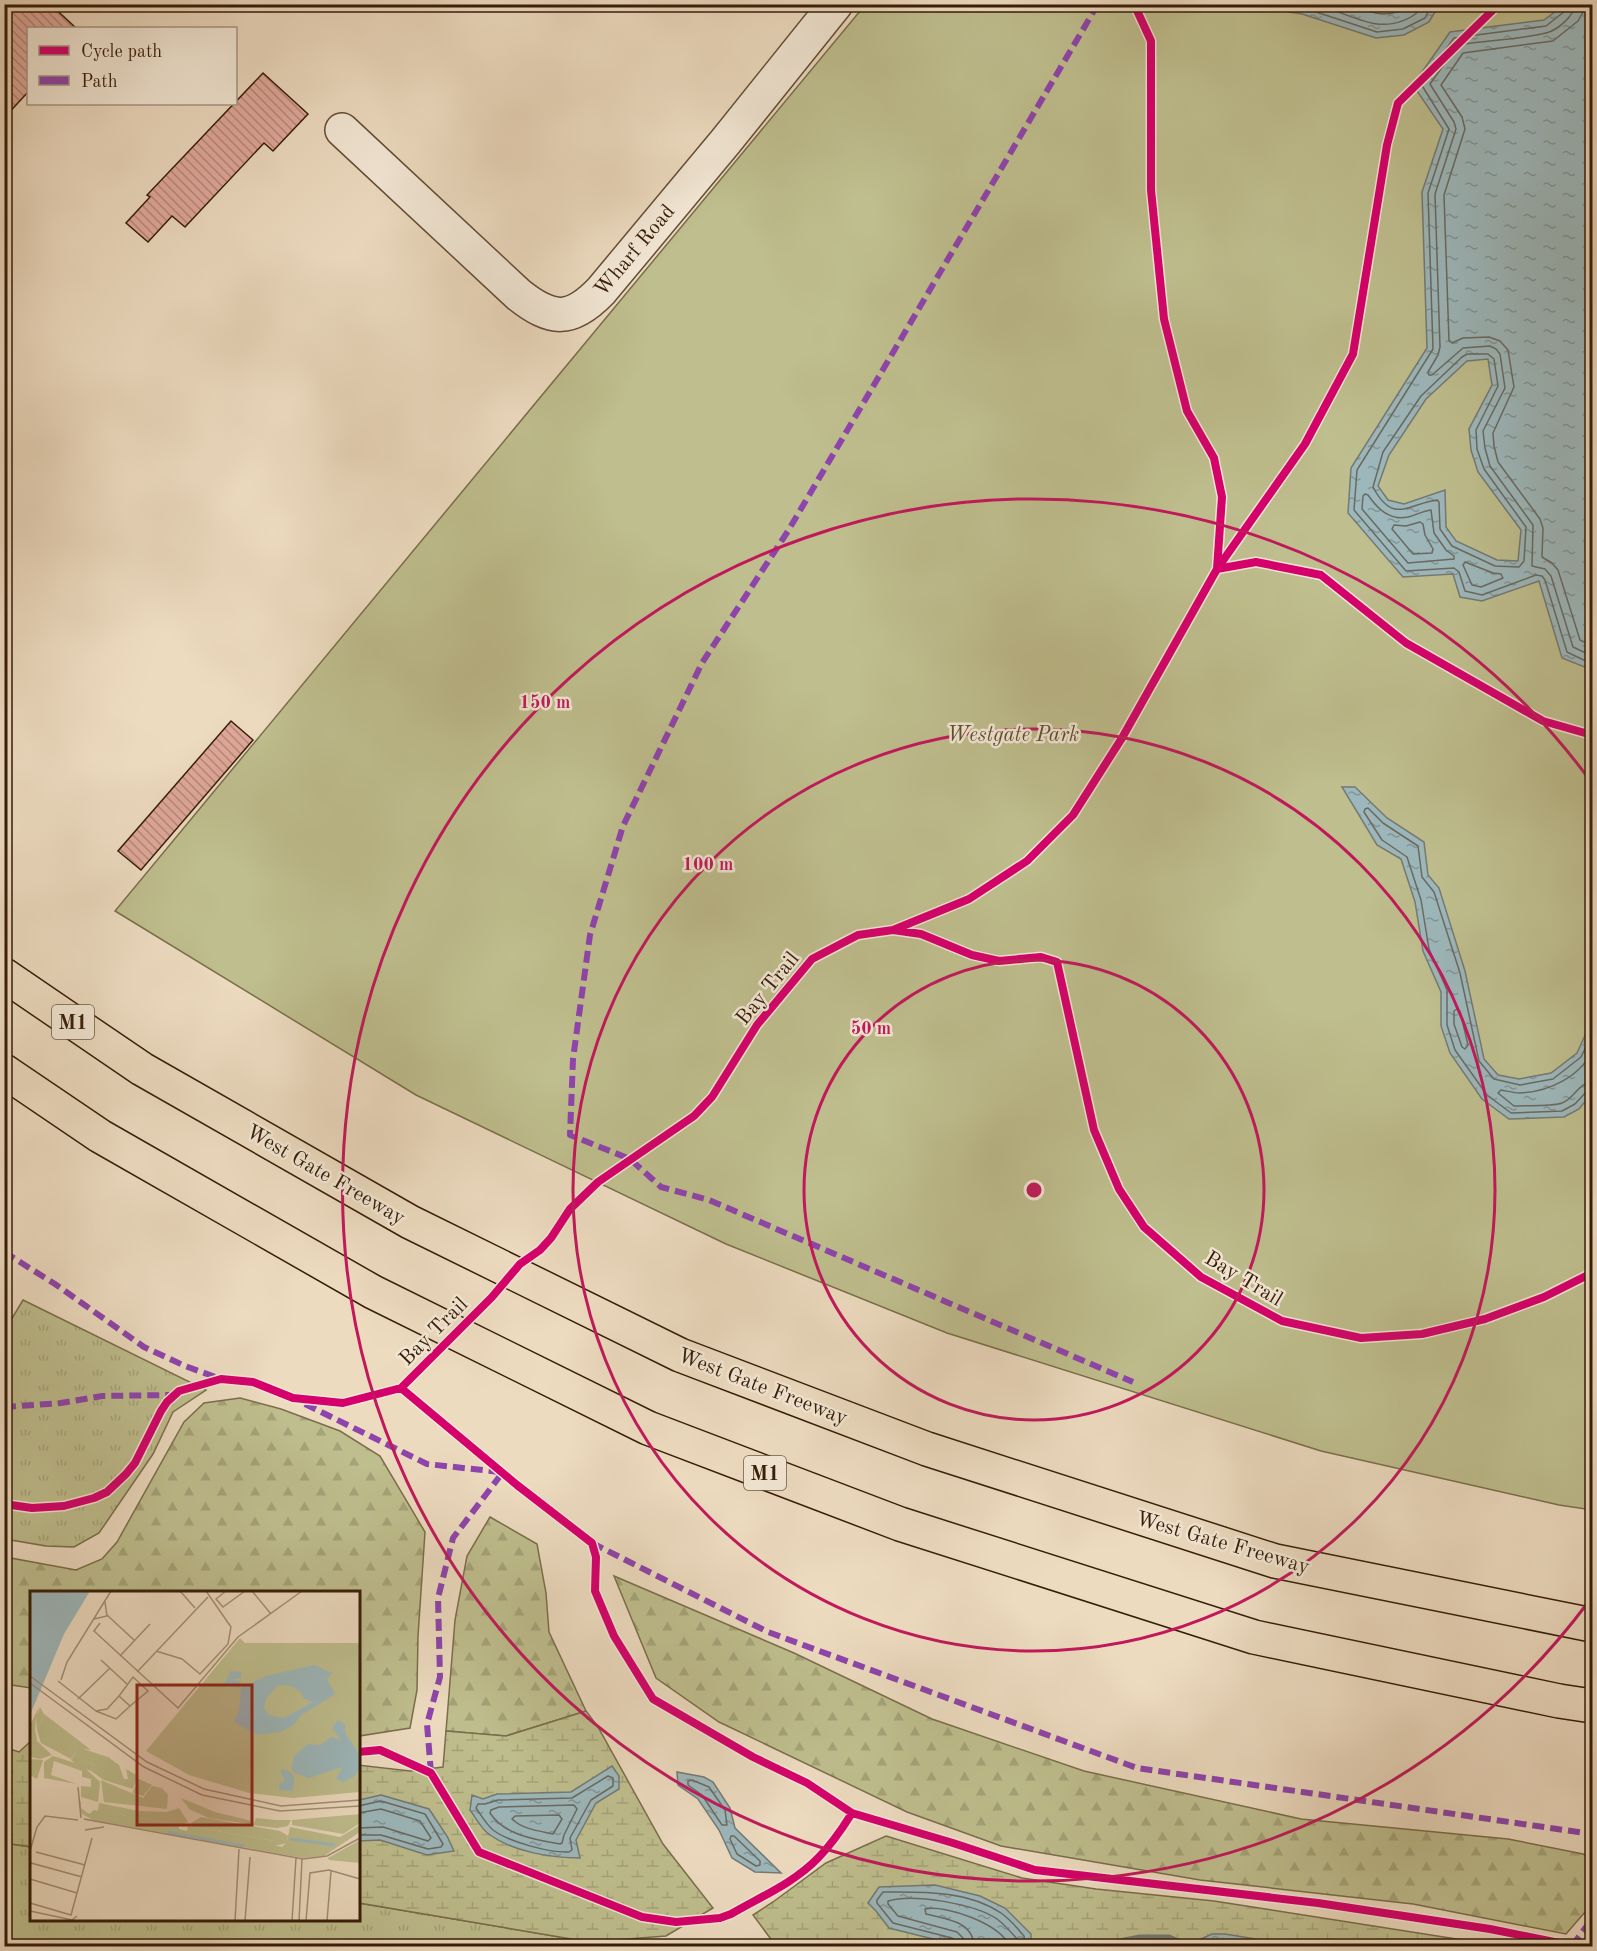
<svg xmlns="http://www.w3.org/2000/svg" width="1597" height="1951" viewBox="0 0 1597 1951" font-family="'Old Standard TT',serif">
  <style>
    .grass { fill: url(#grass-tufts); stroke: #7a6e4b; stroke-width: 1.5 }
    .forest { fill: url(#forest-firs); stroke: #7a6e4b; stroke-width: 1.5 }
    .wetland { fill: url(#wetland-marsh); stroke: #7a6e4b; stroke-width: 1.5 }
    .green { fill: #bfbe8e; stroke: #7a6e4b; stroke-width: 1.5 }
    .water { fill: url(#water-ripples); stroke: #747a74; stroke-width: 1.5; fill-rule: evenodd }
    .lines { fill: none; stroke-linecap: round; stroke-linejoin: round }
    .shore { stroke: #6a6a62; stroke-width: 1.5 }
    .stream { stroke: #747a74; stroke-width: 9 }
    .building { fill: url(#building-back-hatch); stroke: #361d08; stroke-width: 1.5 }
    .minor-casing { stroke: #644c36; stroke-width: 36 }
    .highway-casing { stroke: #361d08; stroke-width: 36 }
    .minor { stroke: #f3e8d6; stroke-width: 33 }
    .highway { stroke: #eddbc0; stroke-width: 33 }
    .quiet { stroke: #8e44ad; stroke-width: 6; stroke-dasharray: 12 6; stroke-linecap: butt }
    .cycleway-casing { stroke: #f3e8d6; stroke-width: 11 }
    .cycleway { stroke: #d6006c; stroke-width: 8 }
    .ring { fill: none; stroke: #c2185b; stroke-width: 3 }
    .labels { text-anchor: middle; stroke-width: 5; stroke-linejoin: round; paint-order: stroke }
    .shield { fill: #f3e8d6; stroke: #6f5a46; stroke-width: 1.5 }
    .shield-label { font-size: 20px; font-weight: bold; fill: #361d08 }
    .street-label { font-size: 21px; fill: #361d08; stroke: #f3e8d6 }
    .park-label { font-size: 21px; font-style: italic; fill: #5f4d30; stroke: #f3e8d6 }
    .inset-river { fill: none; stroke: #9db8bc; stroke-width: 3 }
    .inset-road { fill: none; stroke: #a48f76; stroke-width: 1.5 }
    .view { fill: #8f2418; fill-opacity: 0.15; stroke: #8f2418; stroke-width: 3 }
    .inset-edge { fill: none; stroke: #361d08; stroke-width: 3 }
    .centre { fill: #c2185b; stroke: #f3e8d6; stroke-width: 3 }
    .ring-label { font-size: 18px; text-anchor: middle; font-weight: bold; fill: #c2185b; stroke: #f3e8d6; stroke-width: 5; stroke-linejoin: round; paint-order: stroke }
  </style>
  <defs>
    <pattern id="grass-tufts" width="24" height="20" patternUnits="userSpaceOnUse" patternTransform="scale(1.5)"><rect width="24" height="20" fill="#bfbe8e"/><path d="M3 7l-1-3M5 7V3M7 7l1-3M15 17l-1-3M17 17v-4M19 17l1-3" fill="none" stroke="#a5a379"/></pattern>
    <pattern id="forest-firs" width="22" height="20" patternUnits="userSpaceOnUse" patternTransform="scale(1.5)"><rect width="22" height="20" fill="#bfbe8e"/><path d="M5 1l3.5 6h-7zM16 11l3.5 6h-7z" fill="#a5a379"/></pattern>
    <pattern id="wetland-marsh" width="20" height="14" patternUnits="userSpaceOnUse" patternTransform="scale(1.5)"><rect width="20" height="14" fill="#bfbe8e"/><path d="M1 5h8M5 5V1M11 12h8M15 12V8" fill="none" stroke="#a5a379"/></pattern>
    <pattern id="water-ripples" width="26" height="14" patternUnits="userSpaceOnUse" patternTransform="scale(1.5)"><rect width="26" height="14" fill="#9db8bc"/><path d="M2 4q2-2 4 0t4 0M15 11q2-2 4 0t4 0" fill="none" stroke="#819597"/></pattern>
    <pattern id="building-back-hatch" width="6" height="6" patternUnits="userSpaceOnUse" patternTransform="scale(1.5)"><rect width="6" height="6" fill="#e0a89a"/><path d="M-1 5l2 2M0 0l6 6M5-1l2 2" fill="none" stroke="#b6887c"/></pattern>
  </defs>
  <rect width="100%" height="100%" fill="#eddbc0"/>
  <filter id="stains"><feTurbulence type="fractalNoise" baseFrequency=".00333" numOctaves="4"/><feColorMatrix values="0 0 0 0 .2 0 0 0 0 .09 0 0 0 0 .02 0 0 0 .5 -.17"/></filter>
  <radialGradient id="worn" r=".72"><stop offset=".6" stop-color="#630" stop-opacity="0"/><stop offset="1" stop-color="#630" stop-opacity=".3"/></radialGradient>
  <path class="grass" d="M23 1300 206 1390 173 1412 153 1454 99 1533 74 1547 46 1546 5 1539V1330Z
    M4 1843 31 1847 32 1920H358L359 1903 589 1942 588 1946H5Z"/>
  <path class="forest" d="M240 1398 281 1409 340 1431 380 1456 425 1532 418 1636 417 1690 410 1728 359 1736 358 1592H32L31 1688 5 1684V1557L76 1570 102 1559 117 1542 184 1422 204 1403Z
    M490 1517 537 1544 546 1593 549 1632 586 1711 506 1736 446 1731 455 1620 467 1556Z
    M614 1576 794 1653 932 1719 1084 1771 1301 1819 1508 1839 1583 1854 1592 1861V1904L1566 1934 1413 1904 1200 1880 1001 1846 907 1812 719 1722 656 1678Z"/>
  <path class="wetland" d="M586 1711 598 1727 663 1844 713 1908 666 1936 589 1942 359 1903 358 1765 410 1771 443 1767 446 1731 506 1736Z
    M31 1741V1847L5 1843 4 1747 19 1752Z
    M886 1836 1022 1878 1096 1889 1214 1901 1501 1946H776L753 1915 773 1902 826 1863Z"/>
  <path class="green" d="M865 5H1592V1510L1559 1505 1321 1451 947 1333 726 1244 416 1095 115 911Z"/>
  <path class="water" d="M1245 5 1439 4V5L1429 22 1404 35 1376 38 1302 14Z
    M1564 5H1592V670L1562 658 1539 581 1482 601 1460 597 1453 574 1403 577 1348 513 1351 468 1427 348 1422 192 1443 129 1413 85 1450 32 1544 20ZM1488 359 1492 385 1469 429 1471 450 1478 472 1521 530 1518 561 1497 560 1456 541 1446 527 1445 490 1404 504 1388 500 1378 486 1389 455 1426 399 1467 361Z
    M1342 787H1355L1387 818 1424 842 1428 875 1439 888 1465 971 1484 1059 1498 1075 1519 1079 1551 1073 1577 1053 1592 1020V1093L1579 1109 1564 1117 1509 1119 1482 1099 1450 1053 1441 1026V992L1423 951 1415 902 1401 859 1377 845Z
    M612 1766 619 1776V1789L596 1803 576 1840 580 1858C552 1858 514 1852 490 1835 482 1830 476 1818 470 1810L472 1795 483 1799 497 1794 571 1792Z
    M677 1772 704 1777 713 1782 730 1808 735 1828 781 1873 755 1872 732 1858 719 1830 698 1799 678 1785Z
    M381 1795 429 1809 447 1836 454 1851 427 1855 380 1840 359 1841V1800Z
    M935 1885 980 1896 1005 1908 1031 1934V1946H961L889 1928 876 1911 868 1903 879 1887Z
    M1212 1934H1225L1297 1946H1193L1201 1939Z"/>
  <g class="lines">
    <path class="shore" d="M1283 4 1304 8 1377 32 1403 29 1425 18 1432 4
      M1317 4C1334 10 1361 22 1377 24 1394 26 1416 19 1424 4
      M1347 4C1372 13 1389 21 1413 4
      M1567 4 1565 11 1546 26 1454 38 1421 84 1449 129 1428 193 1433 349 1357 470 1354 510 1406 571 1454 568 1459 572 1465 591 1482 595 1536 575 1542 576 1545 580 1567 652 1592 664
      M1575 4C1574 16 1558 30 1546 33 1518 40 1487 40 1458 45L1430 84 1454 122 1456 129 1435 194 1440 347 1438 355 1428 372 1429 375H1432L1463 348 1490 346 1496 349 1500 354 1505 388 1483 431 1485 448 1490 466 1533 525 1532 566 1545 569 1551 576 1573 647 1592 656
      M1584 4 1583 12 1578 21 1553 41 1463 53 1441 85 1462 117 1465 129 1444 195 1449 341 1452 343 1463 338 1489 337 1500 341 1508 350 1514 387 1493 433 1494 446 1498 462 1540 519 1543 528 1542 557 1552 563 1558 570 1580 640 1592 646
      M1467 354H1488L1494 359 1498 386 1476 430 1477 449 1484 469 1526 527 1524 561 1519 567 1495 566 1452 546 1440 529 1439 502 1437 500C1408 504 1393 525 1373 487L1383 452 1421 396 1462 357Z
      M1365 494 1368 495C1377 508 1389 521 1408 517 1416 515 1423 511 1431 510L1434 533 1446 550 1454 556V559L1408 563 1362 509 1363 496Z
      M1420 522 1423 524 1425 535 1433 549 1432 553 1413 554 1392 529 1394 525 1406 526Z
      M1465 562 1493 573 1501 574 1503 578 1481 587 1472 585 1463 565Z
      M1457 1009 1460 1011 1468 1045 1465 1049 1462 1047 1454 1024V1011Z
      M1592 1034 1581 1057 1553 1079 1520 1085 1494 1079 1479 1061 1460 973 1434 892 1422 877 1418 846 1383 823 1368 808 1365 809 1364 812 1382 840 1407 857 1421 900 1429 949 1447 990V1025L1455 1050 1487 1095 1511 1113 1562 1111 1575 1104 1587 1091 1592 1090
      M1592 1051C1580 1077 1548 1092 1520 1093 1514 1093 1507 1091 1501 1090L1498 1093 1514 1106C1527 1105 1550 1107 1562 1103 1575 1098 1578 1083 1592 1082
      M608 1776 613 1778V1786L591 1800 570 1838 572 1850 569 1852C550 1853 509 1842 493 1830 487 1825 481 1815 476 1808L478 1804H485L498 1800 572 1798Z
      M692 1780 709 1787 725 1810 727 1825H722L702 1795 688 1785V1781Z
      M574 1805 577 1809 564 1835 562 1843 560 1844C536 1840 504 1835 490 1813L491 1810 499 1807Z
      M358 1806 381 1801 425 1814 443 1844 441 1847 428 1849 381 1835H358
      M358 1813 381 1809 420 1821 431 1838 428 1841 383 1827 358 1828
      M559 1815 562 1819 553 1834C539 1831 522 1829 512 1819L515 1816Z
      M731 1836H734L760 1861V1865L756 1866 737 1854 730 1839Z
      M957 1946 956 1941 952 1938 893 1923 877 1903V1900L883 1892C922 1892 967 1890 1001 1913 1010 1919 1017 1928 1024 1936L1025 1946
      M965 1946 963 1938 957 1932 898 1916 888 1904V1901C913 1893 975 1904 997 1919 1004 1924 1011 1932 1017 1939L1018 1946
      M974 1946C973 1921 946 1919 926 1914L925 1909C945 1904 1003 1925 1009 1946
      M1201 1946C1217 1933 1244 1943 1263 1946"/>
    <path class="stream" d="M1105 1946 1140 1939H1169L1184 1946"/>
  </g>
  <path class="building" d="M4 4H50L76 28H28V92L4 118Z
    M263 73 308 114 273 151 264 143 185 227 172 216 148 242 126 223 150 197 147 195Z
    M231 721 253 740 141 870 118 851Z"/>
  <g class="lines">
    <g class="minor-casing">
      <path id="minor" d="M342 130 519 295C552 321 571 322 601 291L726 141 836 4"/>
    </g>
    <g class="highway-casing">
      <path id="highway" d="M4 975 142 1069 410 1222 680 1355 927 1449 1275 1561 1592 1625
        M4 1071 100 1136 373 1292 648 1428 900 1524 1254 1637 1559 1701 1592 1706"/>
    </g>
    <use href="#minor" class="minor"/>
    <use href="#highway" class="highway"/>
    <path class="quiet" d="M1098 4 788 531 702 663 623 826 590 935 573 1059 570 1135 630 1159 661 1187 709 1200 1133 1382
      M4 1252 55 1284 144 1347 185 1366 218 1378
      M305 1404 427 1464 500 1472
      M4 1407 61 1403 102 1396 173 1395
      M592 1543 768 1632 1137 1768 1592 1834
      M431 1773 427 1724 440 1677 438 1598 453 1538 503 1472
      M1572 1946 1592 1919
      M1572 1946 1592 1940"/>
    <g class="cycleway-casing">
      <path id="cycleway" d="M1134 4 1151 41V190L1164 319 1187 411 1214 458 1222 497 1217 569 1256 562 1321 575 1406 643 1543 721 1592 735
        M893 930 969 899 1027 861 1073 815 1122 738 1217 569 1305 444 1353 354 1387 145 1398 103 1499 4
        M401 1388 517 1485 592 1543 596 1557 595 1591 614 1636 653 1699 753 1757 807 1783 852 1813 953 1843 1035 1870 1318 1903 1490 1929 1574 1946
        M4 1504 32 1508 64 1506 94 1498 107 1492 126 1474 135 1463 161 1411 167 1402 179 1391 221 1379 253 1382 293 1398 343 1403 401 1388 492 1297 520 1264 540 1250 551 1238 570 1209 598 1182 694 1116 712 1097 757 1025 812 959 858 935 893 930 921 934 972 955 999 961 1041 957 1057 962 1094 1130 1119 1189 1144 1227 1201 1277 1282 1321 1361 1338 1422 1334 1485 1319 1544 1297 1592 1273
        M358 1752 380 1750 431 1773 479 1852 642 1917 676 1922 720 1918 731 1914C760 1897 794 1883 818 1858 831 1845 842 1829 852 1813"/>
    </g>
    <use href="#cycleway" class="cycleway"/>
  </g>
  <g class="ring">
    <circle cx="1034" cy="1190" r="230"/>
    <circle cx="1034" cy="1190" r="461"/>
    <path d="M1589 1601A691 691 0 1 1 1589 779"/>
  </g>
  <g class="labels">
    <g class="shield">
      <rect x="52" y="1005" width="42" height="34" rx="4.5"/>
      <rect x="744" y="1456" width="42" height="34" rx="4.5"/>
    </g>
    <g class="shield-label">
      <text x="73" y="1029">M1</text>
      <text x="765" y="1480">M1</text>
    </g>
    <g class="street-label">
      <text transform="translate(634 250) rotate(-50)" y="7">Wharf Road</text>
      <text transform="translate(767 988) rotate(-51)" y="7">Bay Trail</text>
      <text transform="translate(326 1174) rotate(30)" y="7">West Gate Freeway</text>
      <text transform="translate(1244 1278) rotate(31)" y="7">Bay Trail</text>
      <text transform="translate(433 1331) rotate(-45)" y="7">Bay Trail</text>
      <text transform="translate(763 1386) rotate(21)" y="7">West Gate Freeway</text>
      <text transform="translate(1223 1542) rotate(16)" y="7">West Gate Freeway</text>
    </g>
    <g class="park-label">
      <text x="1013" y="741">Westgate Park</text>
    </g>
  </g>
  <g transform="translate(30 1591)">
    <rect width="330" height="330" fill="#eddbc0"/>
    <path d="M9 116 7 124 10 116 14 123 7 139 6 126 5 138 7 150 22 164 10 168 1 166 0 162V134ZM43 145 61 159 53 158 55 170 64 174 61 180 56 178 70 191 68 211 51 206V195L61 196V188L52 186V180L24 170 21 184 47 193 14 187V171L23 165 45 172 41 169 47 159ZM0 168 13 169 7 188 0 184ZM109 188 122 194 113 205 102 202ZM51 209V217L59 223 64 219 149 234V238L157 240 158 235 164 236 244 250V254L252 256 257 251 260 236 310 246 330 234V241L294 265 273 267 63 229 52 223 49 215ZM330 223V232L313 243 262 234V229ZM226 227 246 229H261L258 235 247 237 223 234ZM330 249V272L299 269 298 267Z" fill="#bfbe8e"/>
    <path d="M14 123 43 145 47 159 41 168 11 152 7 139ZM53 158 78 166 89 174 94 188H98L96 178 108 185 103 198 74 189 61 180 64 174 55 170 50 162ZM71 189 113 207 122 195 132 197 138 204 137 218 74 211ZM151 207 185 221 222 230 219 233 179 227 159 218Z" fill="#bfbe8e"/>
    <path d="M69 212 109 220 137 221 149 217 158 231 149 234 68 220ZM171 226 250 240 258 245 257 252 244 255V250L164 236 161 232Z" fill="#bfbe8e"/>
    <path d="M210 47 215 52H330V201L263 207 219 202 159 184 116 160Z" fill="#bfbe8e"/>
    <path d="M0 0H60L34 43 0 124ZM284 74 302 82 297 88 305 103 270 125 265 133 251 141 226 144 204 131 209 119 211 97 236 85ZM258 94 270 100 274 108 283 111 254 127 239 124 234 117 236 108 247 95ZM201 80 211 81V87L201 89 211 90 208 97 194 93ZM308 129 315 133V142L327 159 330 177 325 185 313 191 306 188 312 176 279 187 265 182 262 178 264 165 278 153 291 154 301 146 311 149 302 137ZM250 179H257L264 185 263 200 249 199V193L255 190Z" fill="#9db8bc" fill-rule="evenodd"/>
    <path class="inset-river" d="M0 25 15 0M0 29 18 0M0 36 22 0M0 70 27 49M137 241 214 255M260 248 305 254"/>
    <path class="inset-road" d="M150 0 165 17M196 0 186 8 193 16 215 0M222 0 241 23M77 24 104 49M64 28 77 25 75 11M70 32 64 40 148 117 208 46 272 0M126 60 152 68 170 83 198 53 201 36 176 0M90 65 120 33M71 69 97 93M107 81 178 6M0 85 117 171 174 198 251 215 330 209M31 89 37 71 81 0M28 90 66 120 77 118 89 105 100 115 86 128 66 120M0 92 114 176 172 204 250 220 330 215M89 105 103 86 118 100 100 115M48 108 80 77M48 196 51 227M54 228 273 268 297 265 330 247M55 239 74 236M0 260 7 236 15 225 48 229M6 261 55 274M0 276 1 272 52 286M0 288 47 302M0 312 41 324 62 247M0 320 42 329 47 325M205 330 209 258M215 330 220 266M262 330 266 267M269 330 272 268M276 330 280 282 299 279 330 288M297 330 301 280"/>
    <path class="view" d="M107 94H222V234H107Z"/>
    <rect width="330" height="330" class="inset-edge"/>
  </g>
  <circle cx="1034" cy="1190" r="9" class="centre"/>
  <g class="ring-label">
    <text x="545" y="708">150 m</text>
    <text x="708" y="870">100 m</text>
    <text x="871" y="1034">50 m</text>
  </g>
  <rect width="1597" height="1951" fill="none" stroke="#eddbc0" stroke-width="24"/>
  <rect x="6" y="6" width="1585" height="1939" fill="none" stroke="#361d08" stroke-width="3"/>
  <rect x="12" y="12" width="1573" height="1927" fill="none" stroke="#361d08" stroke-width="1.5"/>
  <rect x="27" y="27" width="210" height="78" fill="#f3e8d6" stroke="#a79784" stroke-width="1.5"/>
  <rect x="39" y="46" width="30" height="9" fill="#d6006c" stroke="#a79784" stroke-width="1.5"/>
  <text x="81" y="57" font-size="18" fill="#361d08">Cycle path</text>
  <rect x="39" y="76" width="30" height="9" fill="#8e44ad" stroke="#a79784" stroke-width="1.5"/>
  <text x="81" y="87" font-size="18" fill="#361d08">Path</text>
  <rect width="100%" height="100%" filter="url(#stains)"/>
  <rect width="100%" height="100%" fill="url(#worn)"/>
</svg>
